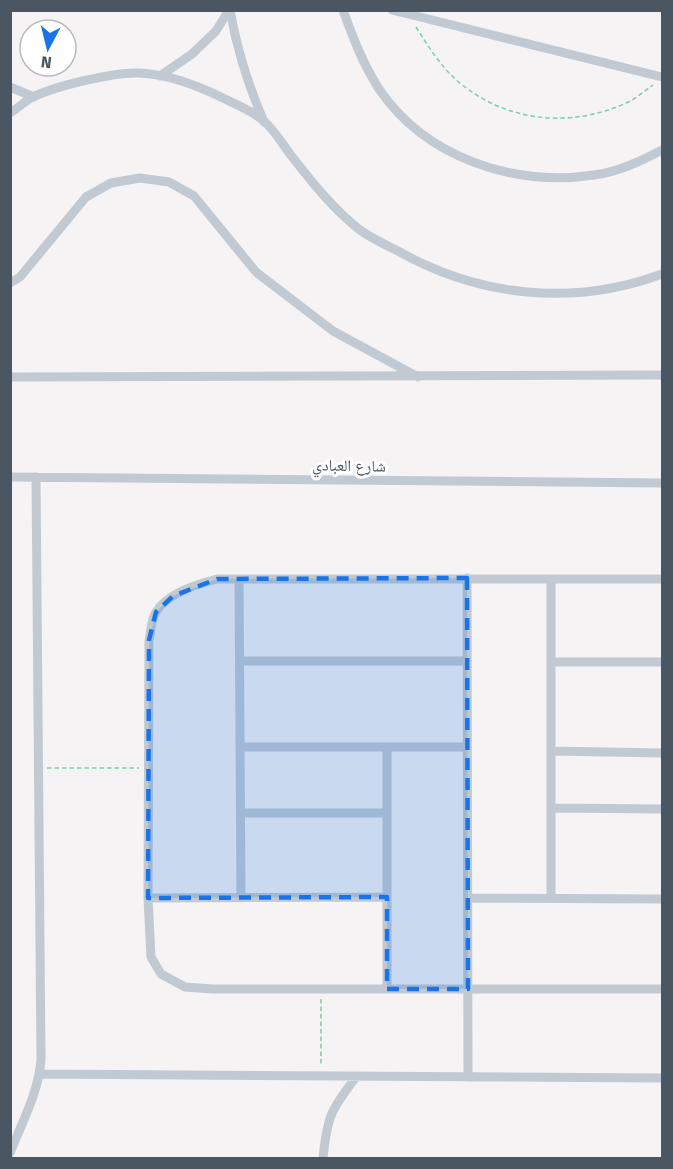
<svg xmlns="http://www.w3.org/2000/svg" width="673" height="1169" viewBox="0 0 673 1169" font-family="'Fira Sans','Noto Naskh Arabic',sans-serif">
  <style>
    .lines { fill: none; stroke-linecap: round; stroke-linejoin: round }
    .path { stroke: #7ad0a6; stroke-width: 1.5; stroke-dasharray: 4.5 3; stroke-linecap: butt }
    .street { stroke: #c1cad2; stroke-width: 9 }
    .marked { fill: #1a73e8; fill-opacity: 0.2; stroke: #1a73e8; stroke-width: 4.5; stroke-dasharray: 12 8; stroke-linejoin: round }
    .labels { text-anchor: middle; stroke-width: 6; stroke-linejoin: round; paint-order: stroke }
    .street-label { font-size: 16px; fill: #4a5661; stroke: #fff }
  </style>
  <rect width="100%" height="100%" fill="#f5f3f3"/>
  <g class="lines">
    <path class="path" d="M416 27C430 49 444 72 465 87 512 123 574 127 626 103 636 99 644 91 653 85
      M47 768H139
      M321 999V1066"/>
    <path class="street" d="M230 10C237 50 248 85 264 122
      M343 10C353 38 363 64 379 89 426 158 514 187 594 175 618 172 641 161 662 150
      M392 10 662 77
      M160 76 192 54 216 31 229 10
      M10 87 34 97
      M10 113C18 108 25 101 33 97 55 86 114 72 139 73 168 74 199 86 225 99 238 105 254 112 264 121 274 130 282 143 290 154 311 181 333 209 360 230 371 238 384 244 396 250 479 297 573 307 662 274
      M10 283 20 277 86 197 111 183 140 178 169 182 194 196 256 272 333 331 418 377
      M10 377 662 375
      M10 477 662 483
      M467 578 468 1077
      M239 579 241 898
      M551 579V898
      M662 579H217C197 584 167 593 156 612 151 619 151 632 149 640L148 898 151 957 161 974 185 987 212 989H662
      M240 661H467
      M551 662H662
      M240 747H467
      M551 751 662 753
      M551 808 662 809
      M241 813H387
      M148 898 387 897
      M468 898 662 899
      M387 989V747
      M40 1074 662 1078
      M10 1153C22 1122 38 1094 41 1060L36 477
      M323 1158C327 1117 331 1109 357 1076"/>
  </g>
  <path class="marked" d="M467 578 468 989H387V897L148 898 149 640 156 612 173 596 217 579Z"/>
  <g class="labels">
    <g class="street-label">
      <text transform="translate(349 465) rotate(1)" y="6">شارع العبادي</text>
    </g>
  </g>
  <rect width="673" height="1169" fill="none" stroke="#4a5661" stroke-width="24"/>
  <g transform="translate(48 48) rotate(187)"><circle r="28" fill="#ffffff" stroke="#b7bbc0" stroke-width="1.5"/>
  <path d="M0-4.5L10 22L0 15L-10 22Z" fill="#1a73e8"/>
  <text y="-9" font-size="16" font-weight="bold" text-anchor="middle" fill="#4a5661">N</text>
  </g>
</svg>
